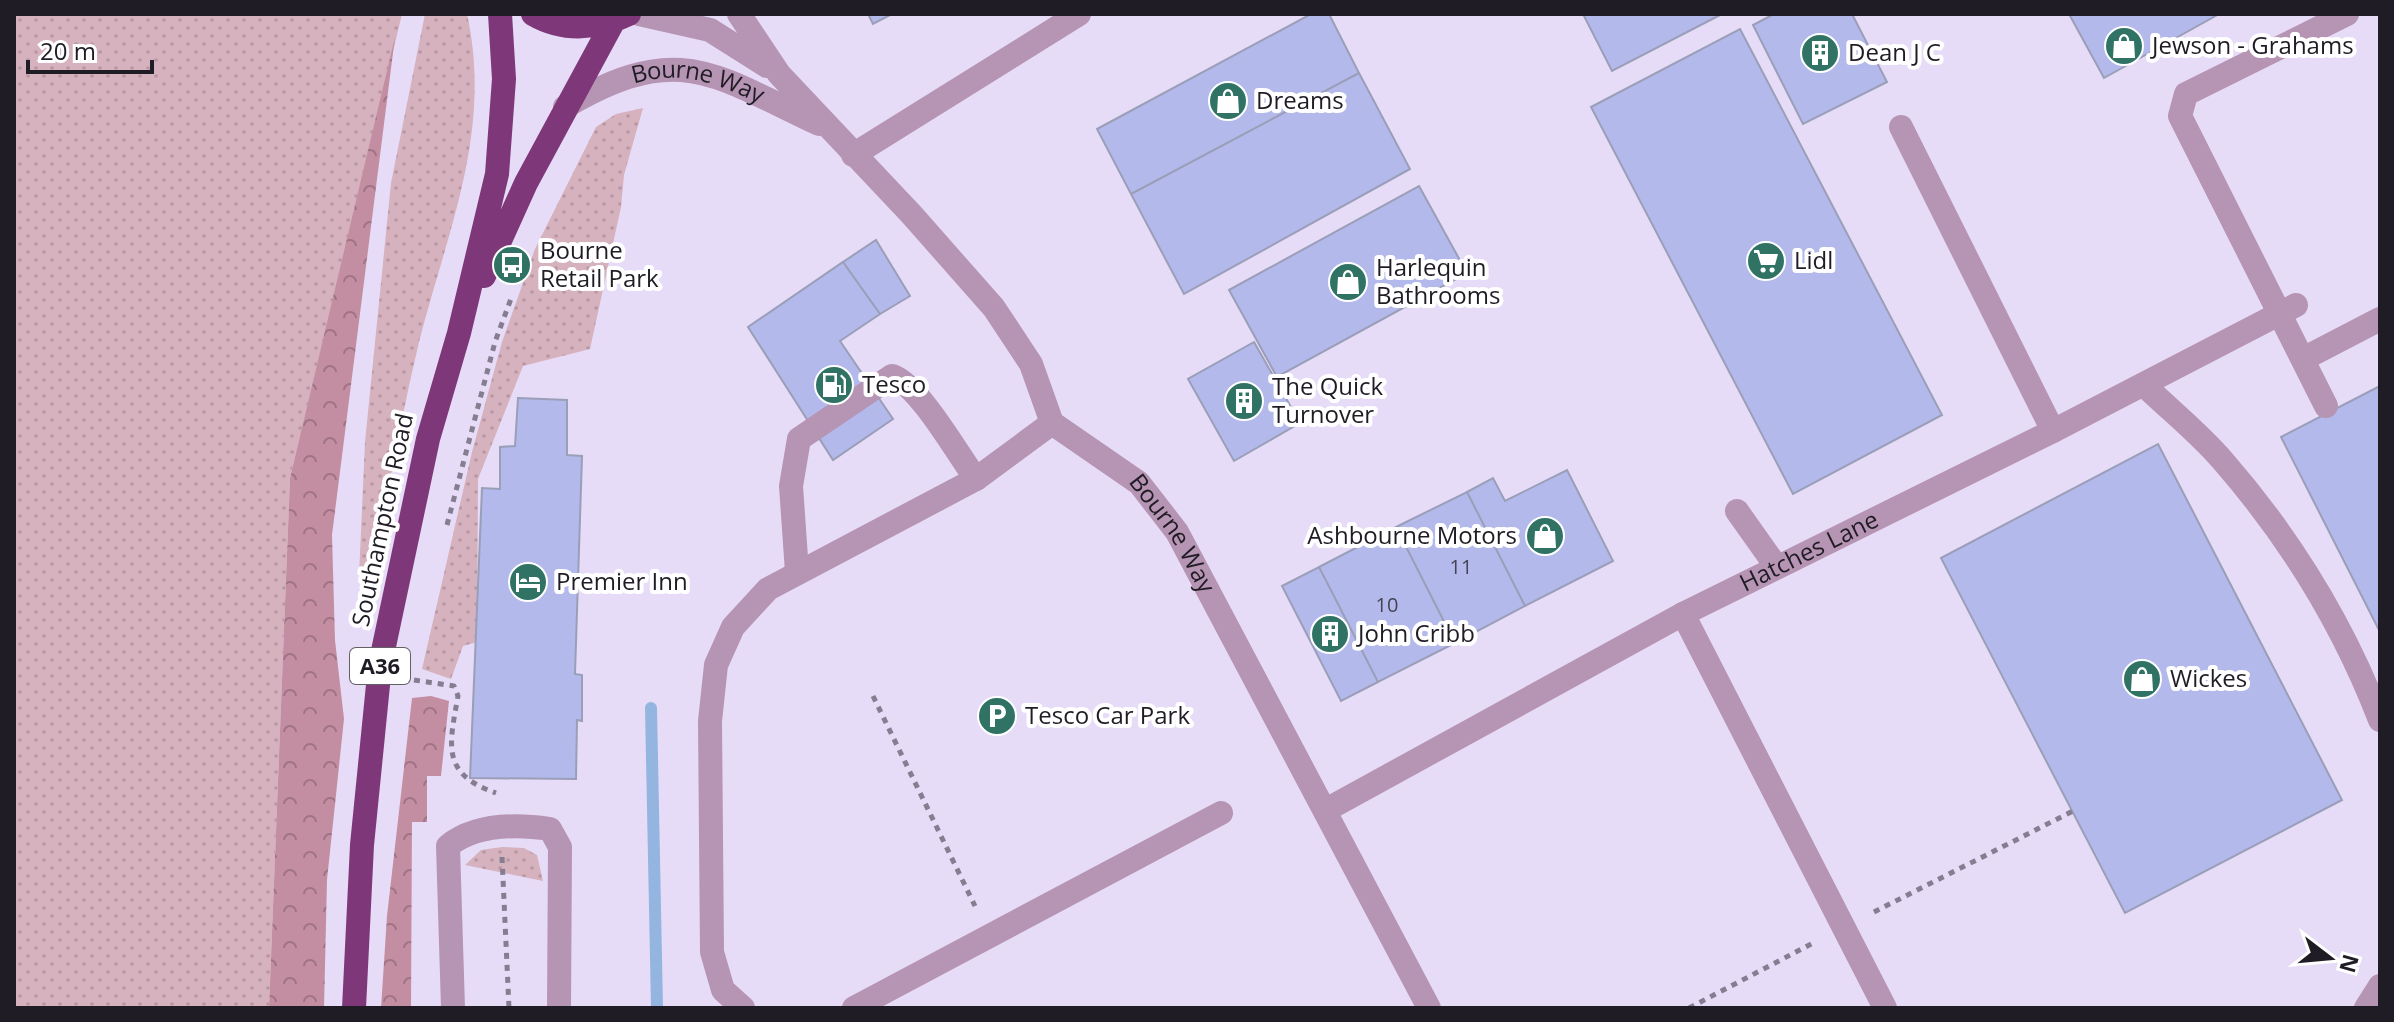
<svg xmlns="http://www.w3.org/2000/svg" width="2394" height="1022" viewBox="0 0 2394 1022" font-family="'Open Sans',sans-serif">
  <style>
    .grass { fill: url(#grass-dots) }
    .forest { fill: url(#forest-crowns) }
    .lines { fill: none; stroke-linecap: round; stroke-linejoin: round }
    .stream { stroke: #93b5df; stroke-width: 12 }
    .building { fill: #b3baeb; stroke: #9a9eb8; stroke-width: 2 }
    .path { stroke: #857e90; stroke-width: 5; stroke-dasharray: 6 6; stroke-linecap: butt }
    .minor { stroke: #b694b3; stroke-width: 24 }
    .highway { stroke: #7e387a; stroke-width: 24 }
    .labels { text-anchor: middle; stroke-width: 8; stroke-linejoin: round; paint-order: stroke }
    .number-label { font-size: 20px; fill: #454456 }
    .shield { fill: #fff; stroke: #636066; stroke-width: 2 }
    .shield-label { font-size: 22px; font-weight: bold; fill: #201c25 }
    .poi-label { font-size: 24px; fill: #201c25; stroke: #fff; text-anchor: start }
    .street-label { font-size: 24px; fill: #201c25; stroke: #fff }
  </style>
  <defs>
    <pattern id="grass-dots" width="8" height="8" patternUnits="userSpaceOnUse" patternTransform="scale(2)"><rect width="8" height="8" fill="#d6b1be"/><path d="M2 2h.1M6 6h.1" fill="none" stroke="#b798a3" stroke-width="1.8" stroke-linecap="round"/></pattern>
    <pattern id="forest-crowns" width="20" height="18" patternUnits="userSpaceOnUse" patternTransform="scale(2)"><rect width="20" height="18" fill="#c48ea2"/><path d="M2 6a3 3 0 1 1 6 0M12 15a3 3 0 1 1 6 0" fill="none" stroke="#9f7384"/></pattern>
  </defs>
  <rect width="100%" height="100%" fill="#e7dcf7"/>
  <path class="grass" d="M14 14H402L290 478 269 1008H14Z
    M425 14H467C493 131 447 232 419 342 400 421 386 502 372 582L369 588 363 587 359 576 365 442 391 183Z
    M643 108 624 175 621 207 590 349 523 366 478 479 477 642 463 646 451 679 422 669 472 452 502 342 535 249 596 127 616 114Z
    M502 847 524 848 537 855 543 881 465 865 481 850Z"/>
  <path class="forest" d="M395 37 332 535 335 640 344 719 327 880 324 1008H269L290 478Z
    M431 696 449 701 441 776H427V822H412L411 1008H381L387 916 412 698Z"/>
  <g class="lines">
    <path class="stream" d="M651 708 657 1008"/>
  </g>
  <path class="building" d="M868 14H892L873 24Z
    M1311 14H1329L1359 73 1131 194 1097 129Z
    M1583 14H1722L1612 71Z
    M1774 14H1852L1887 82 1803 124 1753 25Z
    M2069 14H2219L2104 78Z
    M1740 29 1942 415 1793 494 1591 107Z
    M1359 73 1410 169 1184 294 1131 194Z
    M1419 186 1467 273 1277 377 1229 290Z
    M876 240 910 296 880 314 843 262Z
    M843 262 880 314 840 341 893 419 833 460 748 327Z
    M1254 342 1300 423 1234 461 1188 379Z
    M2380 386V632L2281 437Z
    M518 398 567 400V455L582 456 575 674 582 675V721L577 720 576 779 470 778 482 488 500 489V447L515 446Z
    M2158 444 2342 800 2125 913 1941 558Z
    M1567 470 1613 561 1525 606 1467 492 1493 478 1505 501Z
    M1467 492 1525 606 1455 643 1396 527Z
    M1396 527 1455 643 1378 682 1319 567Z
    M1319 567 1378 682 1341 701 1282 586Z"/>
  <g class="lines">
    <path class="path" d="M447 525 495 342 512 296
      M414 680 454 686 458 696C449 746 441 774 496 793
      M873 696 975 906
      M502 857 509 1008
      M1874 912 2073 811
      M1689 1008 1815 942"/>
    <g class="minor">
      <path d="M639 14 710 30 767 66"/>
      <path id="s1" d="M739 14 779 74 912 215 994 308 1031 364 1052 423 1139 483 1177 532 1429 1008"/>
      <path id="s2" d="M565 107C679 40 712 74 819 124"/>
      <path d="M1901 127 2053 431"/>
      <path d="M853 155 1079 14"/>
      <path d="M2303 359 2380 319"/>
      <path d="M2144 385C2170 410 2200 434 2223 461 2291 539 2343 624 2380 720"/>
      <path d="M2326 406 2180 116 2186 94 2347 14"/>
      <path d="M1737 511 1776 566"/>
      <path d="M797 572 791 486 799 439 892 376C919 385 957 453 976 479"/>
      <path d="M1683 614 1885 1008"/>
      <path id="s3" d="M1326 810 1683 614 2053 431 2296 305"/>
      <path d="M453 1008 448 846C475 824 516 824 550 829L560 847 559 1008"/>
      <path d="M743 1008 723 990 712 952 710 721 716 665 733 627 768 589 976 479 1052 423"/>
      <path d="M854 1008 1221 813"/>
      <path d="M2366 1008 2380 986"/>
    </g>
    <path class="highway" d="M533 14C564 32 598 29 629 14
      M484 276 526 183 613 22
      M354 1008 362 845 380 665 428 439 459 333 497 174 504 79 500 14"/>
  </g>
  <defs>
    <g id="shop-disc" transform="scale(2)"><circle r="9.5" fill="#307365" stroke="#fff"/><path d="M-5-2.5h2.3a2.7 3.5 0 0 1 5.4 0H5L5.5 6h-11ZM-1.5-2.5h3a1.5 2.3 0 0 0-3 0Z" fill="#fff"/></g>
    <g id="building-disc" transform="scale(2)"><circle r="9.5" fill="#307365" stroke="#fff"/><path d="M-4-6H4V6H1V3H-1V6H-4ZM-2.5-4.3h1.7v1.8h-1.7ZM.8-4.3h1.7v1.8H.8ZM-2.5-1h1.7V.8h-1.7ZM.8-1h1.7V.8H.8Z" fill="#fff"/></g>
    <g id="supermarket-disc" transform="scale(2)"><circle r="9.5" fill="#307365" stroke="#fff"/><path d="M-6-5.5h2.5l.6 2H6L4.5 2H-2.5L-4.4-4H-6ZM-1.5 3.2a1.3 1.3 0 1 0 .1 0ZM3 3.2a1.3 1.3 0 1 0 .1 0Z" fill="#fff"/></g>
    <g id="bus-disc" transform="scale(2)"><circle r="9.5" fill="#307365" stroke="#fff"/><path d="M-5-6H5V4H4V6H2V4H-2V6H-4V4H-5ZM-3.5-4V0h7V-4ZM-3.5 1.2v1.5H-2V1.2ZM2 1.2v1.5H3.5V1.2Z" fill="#fff"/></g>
    <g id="fuel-disc" transform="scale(2)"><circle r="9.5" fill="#307365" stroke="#fff"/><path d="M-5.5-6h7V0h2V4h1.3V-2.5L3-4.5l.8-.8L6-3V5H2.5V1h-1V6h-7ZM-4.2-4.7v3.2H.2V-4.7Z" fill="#fff"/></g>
    <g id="hotel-disc" transform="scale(2)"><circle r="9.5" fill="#307365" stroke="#fff"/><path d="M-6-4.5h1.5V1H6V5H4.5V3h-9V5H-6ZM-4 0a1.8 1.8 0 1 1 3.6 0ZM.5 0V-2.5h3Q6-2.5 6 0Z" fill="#fff"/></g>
    <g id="parking-disc" transform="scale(2)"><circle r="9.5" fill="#307365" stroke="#fff"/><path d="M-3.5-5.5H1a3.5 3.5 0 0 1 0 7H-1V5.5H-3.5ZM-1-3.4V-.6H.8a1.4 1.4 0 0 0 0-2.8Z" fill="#fff"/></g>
  </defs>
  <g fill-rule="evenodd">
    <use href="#shop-disc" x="2124" y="46"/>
    <use href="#building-disc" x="1820" y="53"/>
    <use href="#shop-disc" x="1228" y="101"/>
    <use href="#supermarket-disc" x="1766" y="261"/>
    <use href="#bus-disc" x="512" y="265"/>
    <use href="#shop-disc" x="1348" y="282"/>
    <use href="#fuel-disc" x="834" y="385"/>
    <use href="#building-disc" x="1244" y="401"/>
    <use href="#shop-disc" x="1545" y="536"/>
    <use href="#hotel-disc" x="528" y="582"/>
    <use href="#building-disc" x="1330" y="634"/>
    <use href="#shop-disc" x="2142" y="679"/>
    <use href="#parking-disc" x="997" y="716"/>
  </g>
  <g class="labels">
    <g class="number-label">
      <text x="1461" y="574">11</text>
      <text x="1387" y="612">10</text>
    </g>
    <rect class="shield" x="350" y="648" width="60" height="36" rx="6"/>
    <g class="shield-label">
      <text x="380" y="674">A36</text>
    </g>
    <g class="poi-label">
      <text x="2152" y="54">Jewson - Grahams</text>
      <text x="1848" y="61">Dean J C</text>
      <text x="1256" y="109">Dreams</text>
      <text x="540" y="259">Bourne<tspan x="540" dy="28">Retail Park</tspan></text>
      <text x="1794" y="269">Lidl</text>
      <text x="1376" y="276">Harlequin<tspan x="1376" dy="28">Bathrooms</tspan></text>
      <text x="862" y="393">Tesco</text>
      <text x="1272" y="395">The Quick<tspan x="1272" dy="28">Turnover</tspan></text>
      <text x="1517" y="544" text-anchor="end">Ashbourne Motors</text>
      <text x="556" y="590">Premier Inn</text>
      <text x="1358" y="642">John Cribb</text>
      <text x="2170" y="687">Wickes</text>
      <text x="1025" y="724">Tesco Car Park</text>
    </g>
    <g class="street-label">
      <text dy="8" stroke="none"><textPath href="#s2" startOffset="142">Bourne Way</textPath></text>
      <text transform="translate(383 520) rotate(-78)" y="8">Southampton Road</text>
      <text dy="8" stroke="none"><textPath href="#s1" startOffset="686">Bourne Way</textPath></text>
      <text dy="8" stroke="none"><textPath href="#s3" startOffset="548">Hatches Lane</textPath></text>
    </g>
  </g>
  <rect width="2394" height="1022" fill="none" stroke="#201c25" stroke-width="32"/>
  <g transform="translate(2330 958) rotate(106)" stroke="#ffffff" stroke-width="6" paint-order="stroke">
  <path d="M0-6L14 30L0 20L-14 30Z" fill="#201c25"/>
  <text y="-12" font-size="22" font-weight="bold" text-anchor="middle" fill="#201c25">N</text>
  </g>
  <path d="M28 60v12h124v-12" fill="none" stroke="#201c25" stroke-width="4"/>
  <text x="40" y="60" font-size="24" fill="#201c25" stroke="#ffffff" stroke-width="6" paint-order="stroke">20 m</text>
</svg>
